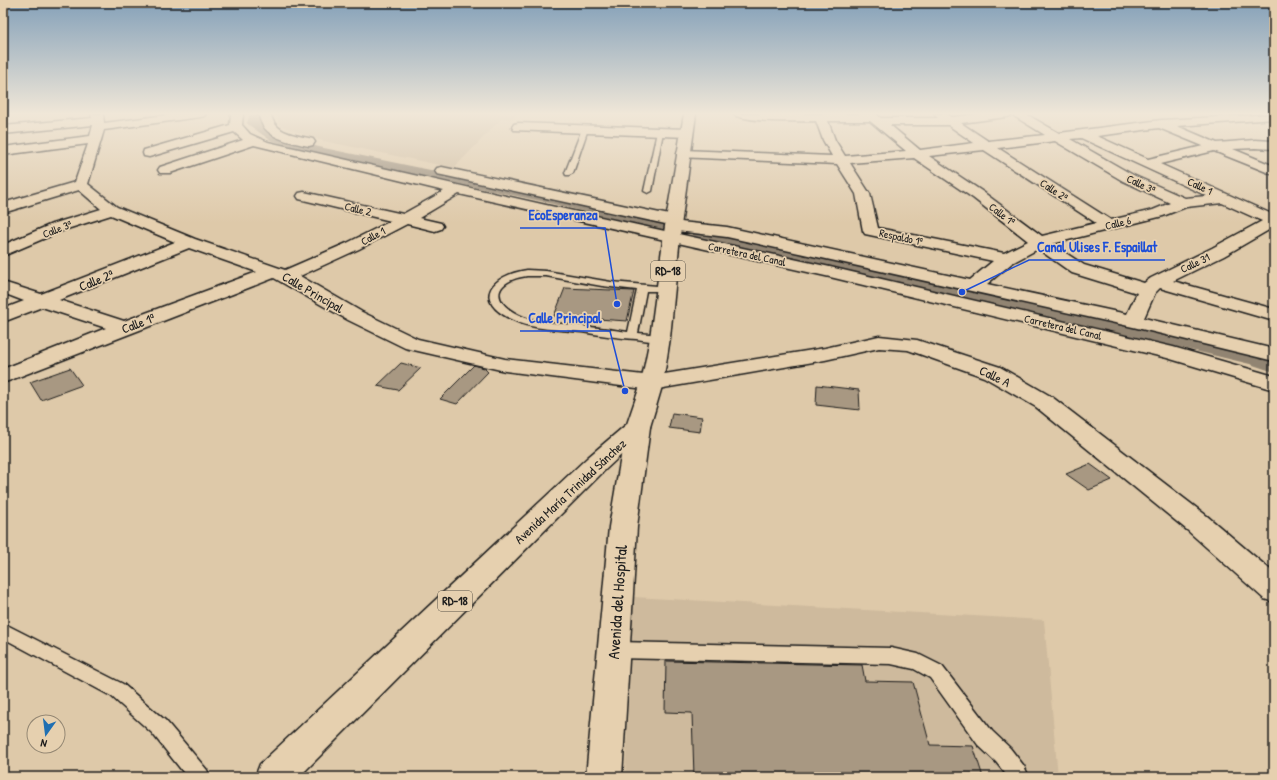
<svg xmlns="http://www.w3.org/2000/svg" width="1277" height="780" viewBox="0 0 1277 780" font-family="'Patrick Hand',sans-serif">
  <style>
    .built { fill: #ceba9d }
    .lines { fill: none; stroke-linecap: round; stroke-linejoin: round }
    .canal { fill: #918472; fill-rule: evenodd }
    .building { fill: #a89882; stroke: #1c1c1c }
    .service-casing { stroke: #1c1c1c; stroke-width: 3 }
    .minor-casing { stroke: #1c1c1c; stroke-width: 3 }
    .primary-casing { stroke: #1c1c1c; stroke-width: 3 }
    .service { fill: #e6d0af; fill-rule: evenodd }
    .minor { fill: #e6d0af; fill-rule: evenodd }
    .primary { fill: #e6d0af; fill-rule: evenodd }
    .labels { text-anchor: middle; stroke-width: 3.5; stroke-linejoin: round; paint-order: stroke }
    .far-street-label { font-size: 11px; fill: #1c1c1c; stroke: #e6d0af }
    .shield { fill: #e6d0af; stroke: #595248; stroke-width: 1 }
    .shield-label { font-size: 12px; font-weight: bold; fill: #1c1c1c }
    .street-label { font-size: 13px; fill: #1c1c1c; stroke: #e6d0af }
    .near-street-label { font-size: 16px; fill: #1c1c1c; stroke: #e6d0af }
    .leader { fill: none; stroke: #1d4ed8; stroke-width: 1.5 }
    .callout-dot { fill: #1d4ed8; stroke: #e6d0af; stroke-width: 1.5 }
    .callout-label { font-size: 14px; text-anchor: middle; font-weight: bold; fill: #1d4ed8; stroke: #e6d0af; stroke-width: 3.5; stroke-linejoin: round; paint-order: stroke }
  </style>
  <rect width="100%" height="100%" fill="#dec9a9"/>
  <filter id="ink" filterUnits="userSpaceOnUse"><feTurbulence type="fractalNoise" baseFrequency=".025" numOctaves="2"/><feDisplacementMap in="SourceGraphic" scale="8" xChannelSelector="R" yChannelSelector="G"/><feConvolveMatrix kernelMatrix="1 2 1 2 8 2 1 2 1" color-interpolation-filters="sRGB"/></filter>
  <g filter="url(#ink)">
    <path class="built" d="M277 114H516L513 119 502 118 454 168 319 140 279 125Z
      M633 597 1044 620 1058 777H625Z"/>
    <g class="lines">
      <path class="canal" d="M250 114H260L259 122 278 136 319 147 541 193 666 223 668 226 666 229 661 230 541 201 314 153 270 140 249 125 247 123Z
        M700 229 1115 320 1257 354 1274 359V372L1250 364 1115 332 695 237 692 234 695 231Z"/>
    </g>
    <path class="building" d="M565 288 634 291 627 321 554 316Z
      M401 363 421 368 398 390 377 386Z
      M474 365 484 368 488 372 457 404 440 399Z
      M70 368 82 385 41 400 30 382Z
      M817 385 859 390 860 410 816 405Z
      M672 413 702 417 700 432 669 428Z
      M1090 464 1112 480 1089 490 1066 474Z
      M666 661 862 665 865 681 913 682 930 745 973 746 983 777H694L692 713 665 712Z"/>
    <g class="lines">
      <g class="service-casing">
        <path id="service" d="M585 127 588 129 573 173 569 175H566L565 173 582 129Z
          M660 130 663 132 652 191 648 193 644 191 657 132Z
          M527 270 546 271 611 282 669 287 671 289 669 291H646L638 333 660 335 665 338C663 341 664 341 661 341 653 342 644 340 636 339 618 338 600 335 582 332 559 329 533 330 513 320 471 301 491 275 527 270ZM527 276H546L602 286 637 290 628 332C609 329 591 327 573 325 555 323 535 323 519 315 488 300 496 280 527 276Z
          M3 623 123 684 166 721 207 770 210 777H187L152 733 111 696 3 638Z
          M615 642 891 648 918 654 942 666 992 731 1010 748 1024 766 1029 777H1008L996 762 978 745 930 678 914 669 891 664 615 658 609 655 606 650 609 645Z"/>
      </g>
      <g class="minor-casing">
        <path id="minor" d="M91 114H103L104 123 174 114H206L204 116 200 117 104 130 88 184 117 207 195 239 285 270 347 243 391 221 299 199 297 196 299 193 304 192 403 214 444 191 254 145 170 173H160L158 170 160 167 243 140 234 132 149 157 144 156 143 153 144 150 230 125 231 114H243L242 125 250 134 268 142 546 205 830 267 1173 347 1274 376V390L1167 358 830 277 459 194 419 218 441 223 443 226 441 229 435 231 407 224 359 249 300 276 362 312 418 339 505 359 652 376 825 348 879 336 917 340 1000 367 1052 397 1207 516 1274 573V602L1264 599 1187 530 1036 407 984 377 908 350 879 348 825 360 652 390 505 371 405 348 348 320 274 278 3 383V369L106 328 42 307 3 322V309L24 301 3 293V282L41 294 175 242 111 215 64 230 3 256V245L52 224 101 209 79 190 3 213V203L75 182 88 144 3 155V147L90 136 93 125 3 134V126L92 118ZM189 248 257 272 124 321 59 300Z
          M259 114H271C274 134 297 135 313 139L315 142 313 145 309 146C290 142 261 138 259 114Z
          M734 114H876L881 118H938L934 114H947L952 117 979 114H1012L1010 116 1006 117 961 123 988 141 1045 135 1014 116 1012 114H1026L1059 133 1161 120 1274 114V119L1177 126 1217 143 1255 140 1274 141V149L1255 148 1233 149 1274 166V175L1214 151 1160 164 1274 215V227L1224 256 1173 281 1274 309V321L1160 288 1155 293 1144 318 1274 349V361L1133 327 727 237 677 231 671 229 670 225 442 175 437 174 435 171 437 168 442 167 674 216 679 218 681 222 727 227 970 280 993 261 865 234 863 231 856 194 837 164 678 157 677 154 678 151 683 150 832 156 823 140 816 121C790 121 761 123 736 116ZM828 121H870L906 151 845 156 835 140ZM890 125H948L974 143 920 150ZM1159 128 1203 146 1148 159 1097 136ZM1081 138 1207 196 1185 198 1133 175 1070 139ZM1055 141 1123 181 1170 203 1153 210 1111 220 998 148ZM984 150 1096 223 1042 236 983 192 929 156ZM914 158 973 198 1028 241 1004 253 878 228 870 194 850 163ZM1222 203 1262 221 1212 248 1151 278 1144 283 1084 265 1052 244 1163 216 1186 207ZM1038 249 1072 273 1137 293 1127 314 987 284 1012 263Z
          M518 123 687 129 691 130 693 133 691 136 687 137 514 130 512 127 514 124Z
          M638 419 646 422 650 427 637 527 622 777H586L609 527 626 427 630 422Z"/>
      </g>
      <g class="primary-casing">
        <path id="primary" d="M684 114H696L681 226 670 338 663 383 650 427 646 432 605 470 299 777H255L260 764 587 458 627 424 641 383 650 338 665 226Z"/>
      </g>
      <use href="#service" class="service"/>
      <use href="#minor" class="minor"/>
      <use href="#primary" class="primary"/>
    </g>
  </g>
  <linearGradient id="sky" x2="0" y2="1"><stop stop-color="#85a1b9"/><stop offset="0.51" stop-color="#f0e7d8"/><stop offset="1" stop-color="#f0e7d8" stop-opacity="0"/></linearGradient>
  <rect width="1277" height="223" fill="url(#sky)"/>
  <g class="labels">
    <g class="far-street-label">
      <text transform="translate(1141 184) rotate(25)" y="4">Calle 3ª</text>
      <text transform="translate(1200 186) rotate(25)" y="4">Calle 1</text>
      <text transform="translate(1054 190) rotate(33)" y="4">Calle 2ª</text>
      <text transform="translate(358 209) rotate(13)" y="4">Calle 2</text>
      <text transform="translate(1002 214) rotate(37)" y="4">Calle 1ª</text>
      <text transform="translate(1118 223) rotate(-14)" y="4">Calle 6</text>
      <text transform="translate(57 229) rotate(-21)" y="4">Calle 3ª</text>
      <text transform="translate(373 236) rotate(-28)" y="4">Calle 1</text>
      <text transform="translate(901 237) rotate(12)" y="4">Respaldo 1ª</text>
      <text transform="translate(747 254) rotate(12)" y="4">Carretera del Canal</text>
      <text transform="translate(1195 263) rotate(-26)" y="4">Calle 31</text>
      <text transform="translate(1063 327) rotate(13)" y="4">Carretera del Canal</text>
    </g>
    <g class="shield">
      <rect x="651" y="261" width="34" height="20" rx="3"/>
      <rect x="438" y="591" width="34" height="20" rx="3"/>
    </g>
    <g class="shield-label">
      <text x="668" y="275">RD-18</text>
      <text x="455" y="605">RD-18</text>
    </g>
    <g class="street-label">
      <text transform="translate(96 280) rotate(-22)" y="5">Calle 2ª</text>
      <text transform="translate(313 292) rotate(30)" y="5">Calle Principal</text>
      <text transform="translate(138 323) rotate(-21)" y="5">Calle 1ª</text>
      <text transform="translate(995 376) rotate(26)" y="5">Calle A</text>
      <text transform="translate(570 491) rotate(-43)" y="5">Avenida María Trinidad Sánchez</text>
    </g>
    <g class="near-street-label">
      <text transform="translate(617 602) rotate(-86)" y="6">Avenida del Hospital</text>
    </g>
  </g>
  <path class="leader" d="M617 304L605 228H520M962 292L1029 260H1165M625 391L610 331H520"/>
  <g class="callout-dot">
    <circle cx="617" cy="304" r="4"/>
    <circle cx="962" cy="292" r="4"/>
    <circle cx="625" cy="391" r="4"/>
  </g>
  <g class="callout-label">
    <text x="563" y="220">EcoEsperanza</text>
    <text x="1097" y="252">Canal Ulises F. Espaillat</text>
    <text x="565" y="323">Calle Principal</text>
  </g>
  <rect width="1277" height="780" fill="none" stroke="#e6d0af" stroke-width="16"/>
  <rect x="8" y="8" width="1261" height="764" fill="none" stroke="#1c1c1c" stroke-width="1.5" filter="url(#ink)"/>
  <g transform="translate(46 734) rotate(194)"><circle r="19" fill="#e6d0af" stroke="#958874"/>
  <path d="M0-3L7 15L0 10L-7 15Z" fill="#1f6fb2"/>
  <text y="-6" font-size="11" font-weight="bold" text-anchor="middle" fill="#1c1c1c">N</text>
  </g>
</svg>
